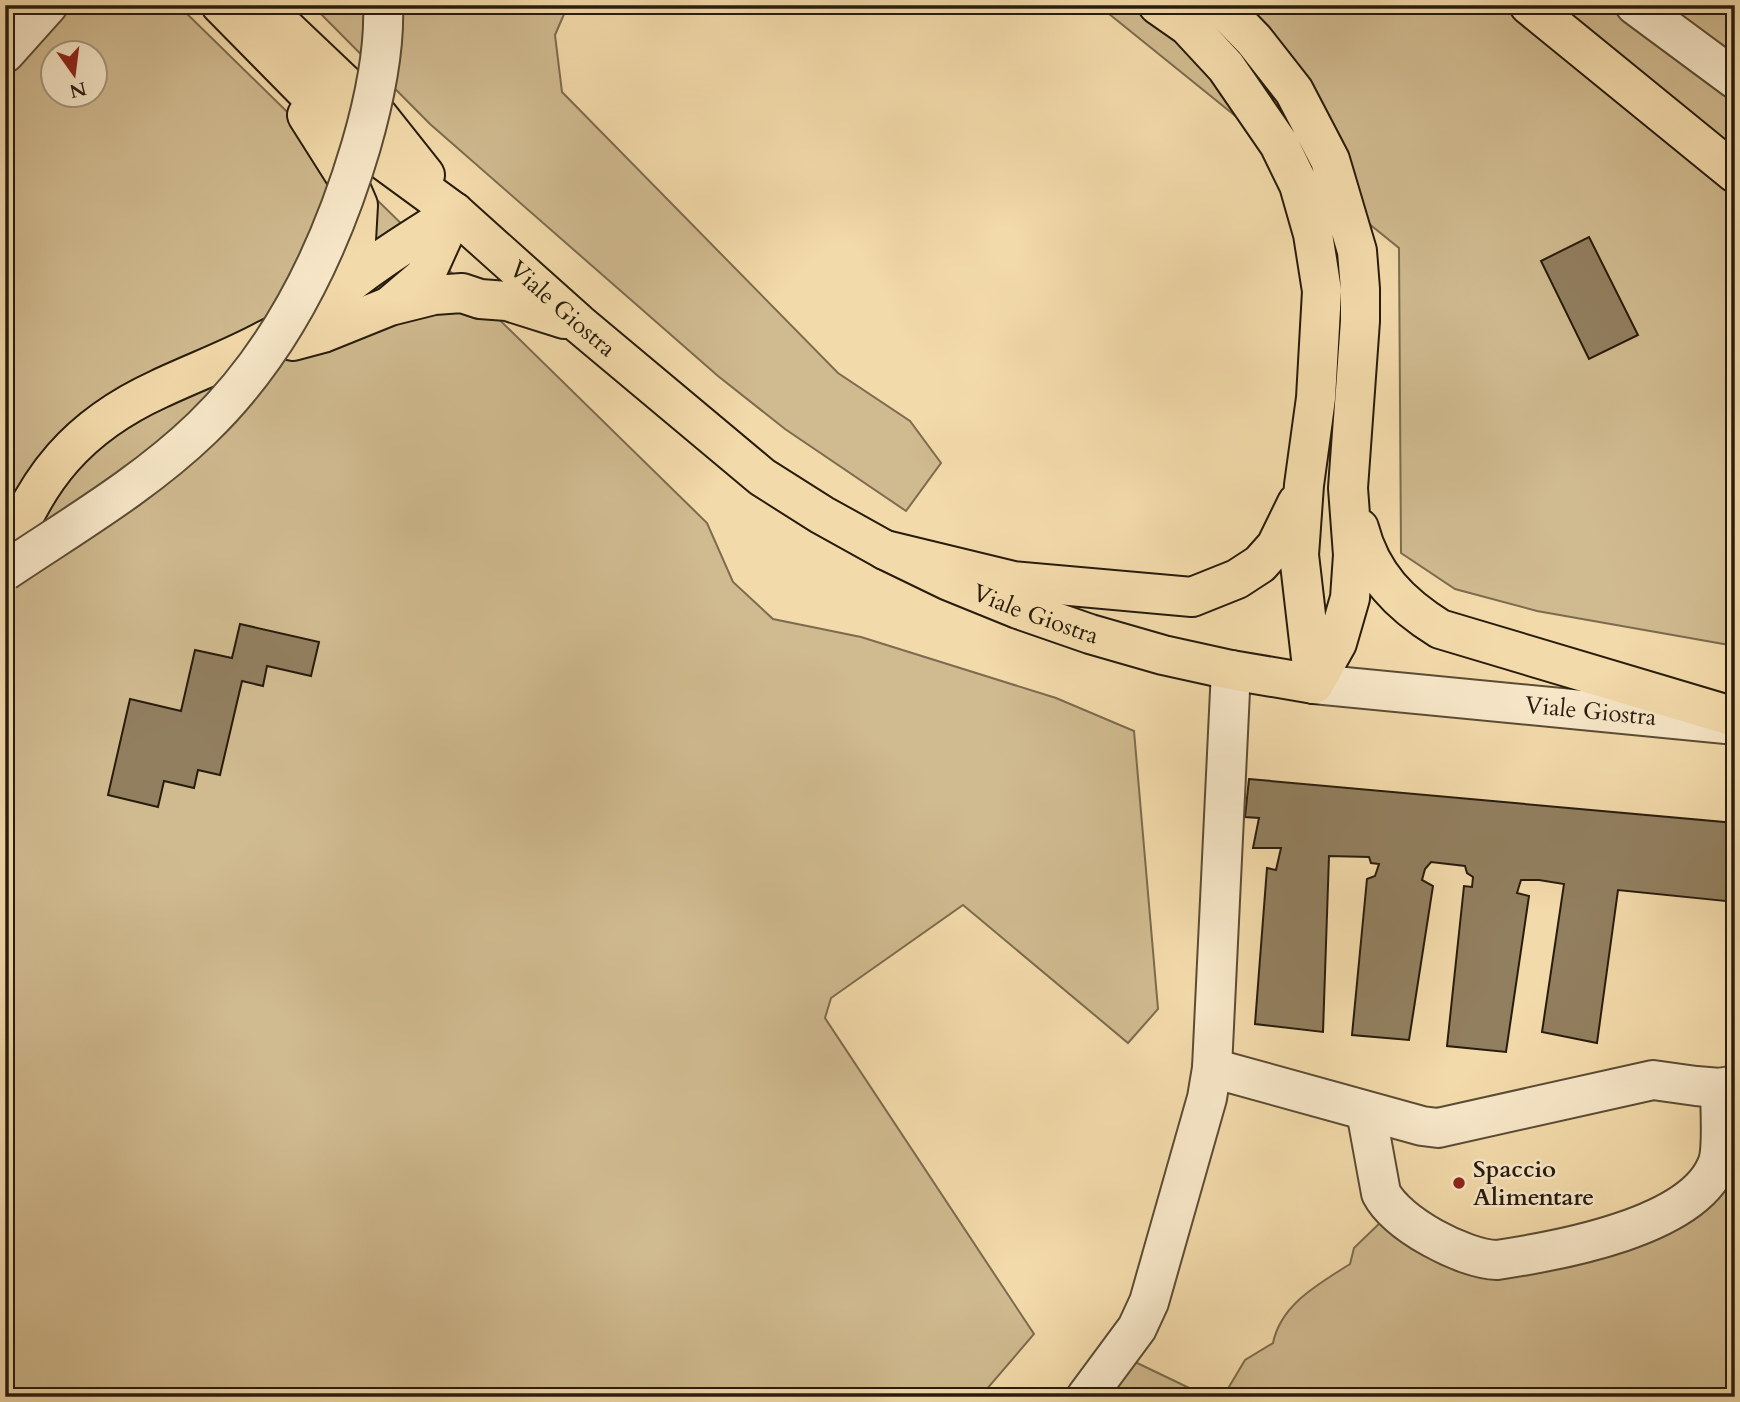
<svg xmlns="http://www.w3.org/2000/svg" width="1740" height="1402" viewBox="0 0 1740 1402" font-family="Cardo,serif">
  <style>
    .green { fill: #d0ba8f; stroke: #7c6b4e; stroke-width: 2; fill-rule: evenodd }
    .building { fill: #927f5f; stroke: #281c0d; stroke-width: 2 }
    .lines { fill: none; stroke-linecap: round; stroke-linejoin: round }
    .minor-casing { stroke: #5b4c34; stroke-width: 42 }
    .major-casing { stroke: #281c0d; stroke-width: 42 }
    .highway-casing { stroke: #281c0d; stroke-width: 42 }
    .minor { stroke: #f7e7c8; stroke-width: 38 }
    .major { stroke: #f3daaa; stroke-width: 38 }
    .highway { stroke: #f3daaa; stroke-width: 38 }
    .minor-bridge-casing { stroke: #5b4c34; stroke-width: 42; stroke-linecap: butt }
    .minor-bridge { stroke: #f7e7c8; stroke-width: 38 }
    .poi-dot { fill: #8f2418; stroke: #f7e7c8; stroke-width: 2.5 }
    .labels { text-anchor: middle; stroke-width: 5; stroke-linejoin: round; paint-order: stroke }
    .street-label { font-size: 24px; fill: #281c0d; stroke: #f7e7c8 }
    .poi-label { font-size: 24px; font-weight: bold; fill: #281c0d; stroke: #f7e7c8; text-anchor: start }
  </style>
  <rect width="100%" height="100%" fill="#f3daaa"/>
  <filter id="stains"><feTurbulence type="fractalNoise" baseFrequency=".00286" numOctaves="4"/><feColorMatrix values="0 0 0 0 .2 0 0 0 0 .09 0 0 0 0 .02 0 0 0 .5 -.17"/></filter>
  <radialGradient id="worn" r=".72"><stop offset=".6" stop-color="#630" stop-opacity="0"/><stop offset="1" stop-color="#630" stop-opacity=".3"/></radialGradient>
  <path class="green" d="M5 5H178L707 523 733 582 773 619 861 637 1056 698 1134 731 1158 1009 1128 1043 963 905 831 998 825 1018 1034 1334 980 1397H5ZM52 52H94V94H52Z
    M312 5H568L555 35 562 92 838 373 910 421 941 463 906 511 785 429 718 376 430 124Z
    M1098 5H1735V646L1537 611 1455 589 1401 553 1399 248Z
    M1735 1149V1397H1223L1245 1360 1273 1343C1281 1304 1319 1284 1350 1264L1354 1248 1385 1218 1454 1259 1596 1248Z
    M1133 1361 1208 1397H1105Z"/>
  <path class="building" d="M1589 237 1638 335 1589 359 1541 261Z
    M240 624 319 642 311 676 267 666 263 686 242 681 220 775 198 770 194 788 164 781 158 807 108 795 130 699 181 711 195 650 232 658Z
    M1249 779 1735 823V902L1618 890 1597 1043 1542 1032 1564 884 1539 880H1521L1517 893 1529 896 1506 1052 1447 1046 1464 886 1472 887 1473 877 1467 873 1465 866 1431 862 1425 869 1422 880 1433 886 1409 1040 1352 1035 1367 879 1375 876 1379 864 1371 863 1369 857 1329 856 1323 1032 1255 1024 1267 868 1276 870 1281 848H1253L1259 818 1245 817Z"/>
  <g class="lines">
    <g class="minor-casing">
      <g id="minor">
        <path d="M1635 5 1735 79"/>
        <path d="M5 53 48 5"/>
        <path id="s1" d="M1314 684 1726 724"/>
        <path d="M1212 1068 1422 1126 1438 1128 1653 1080 1696 1086 1720 1088 1735 1085"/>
        <path d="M1366 1111 1381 1193C1397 1224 1463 1259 1497 1260 1557 1251 1696 1227 1718 1162 1723 1146 1720 1106 1720 1088"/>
        <path d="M1086 1397 1137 1328 1149 1302 1207 1098 1212 1068 1231 670"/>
      </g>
    </g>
    <g class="major-casing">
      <g id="major">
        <path id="s2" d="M221 5 350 136 454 212 578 323 762 477 822 515 885 550 949 581 1018 609 1090 634 1163 655 1231 670 1314 684"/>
        <path d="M261 5 379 117 425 175"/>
        <path d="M307 115 345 175 358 205 355 258 339 292"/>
        <path d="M391 305 425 276 454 212"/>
        <path d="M293 341 323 333 390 306 434 295 462 293 480 299 507 301 564 319"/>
        <path d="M5 561C35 478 78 426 159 389 195 372 231 359 266 340 283 331 302 324 317 313 325 308 330 300 337 294 348 284 361 274 374 265 400 246 428 230 454 212"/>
      </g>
    </g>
    <g class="highway-casing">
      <path id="highway" d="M1158 5 1188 26 1226 67 1279 144 1299 185 1313 234 1322 291 1316 398 1304 485 1299 555 1314 684
        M1220 5 1254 40 1294 91 1330 160 1357 251 1360 289V321L1348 488 1353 555 1350 598 1337 643 1314 684
        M1529 5 1735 173
        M1359 528C1371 575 1400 604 1440 629L1735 717
        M885 550 1013 581 1192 597 1237 579 1260 564 1276 546 1297 503"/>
    </g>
    <use href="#minor" class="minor"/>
    <use href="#major" class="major"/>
    <use href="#highway" class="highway"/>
    <g class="minor-bridge-casing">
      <path id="minor-bridge" d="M5 571C72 526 144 484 202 428 282 351 330 251 361 146 374 101 385 52 383 5"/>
    </g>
    <use href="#minor-bridge" class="minor-bridge"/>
  </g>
  <circle class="poi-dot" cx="1459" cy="1183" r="7"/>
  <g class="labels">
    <g class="street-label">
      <text dy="8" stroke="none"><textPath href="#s2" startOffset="458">Viale Giostra</textPath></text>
      <text dy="8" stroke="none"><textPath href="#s2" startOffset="1026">Viale Giostra</textPath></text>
      <text dy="8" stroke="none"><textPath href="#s1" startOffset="278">Viale Giostra</textPath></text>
    </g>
    <g class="poi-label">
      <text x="1473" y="1177">Spaccio<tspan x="1473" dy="28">Alimentare</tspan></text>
    </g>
  </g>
  <rect width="1740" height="1402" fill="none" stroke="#f3daaa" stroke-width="28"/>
  <rect x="7" y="7" width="1726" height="1388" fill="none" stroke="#281c0d" stroke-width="3.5"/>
  <rect x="14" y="14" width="1712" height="1374" fill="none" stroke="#281c0d" stroke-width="2"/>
  <g transform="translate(74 74) rotate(166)"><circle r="33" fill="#f7e7c8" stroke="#a4967d" stroke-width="2"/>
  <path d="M0-5L12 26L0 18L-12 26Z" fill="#8f2418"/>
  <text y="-10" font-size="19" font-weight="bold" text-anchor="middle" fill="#281c0d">N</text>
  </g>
  <rect width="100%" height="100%" filter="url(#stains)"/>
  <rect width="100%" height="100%" fill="url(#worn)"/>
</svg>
